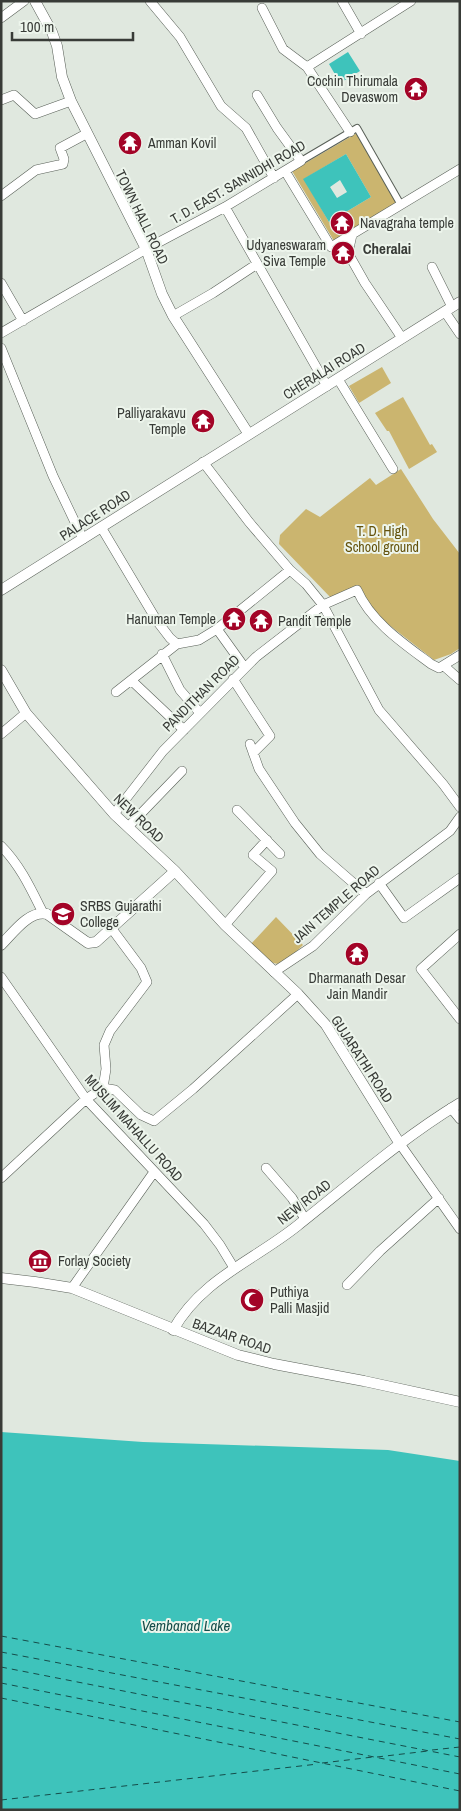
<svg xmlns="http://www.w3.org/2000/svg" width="461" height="1811" viewBox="0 0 461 1811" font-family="'Archivo Narrow',sans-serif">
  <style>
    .green { fill: #cbb56f; fill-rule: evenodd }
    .water { fill: #3ec3bb; fill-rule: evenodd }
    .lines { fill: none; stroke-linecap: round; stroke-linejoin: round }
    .ferry { stroke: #154d4a; stroke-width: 1; stroke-dasharray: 6 5; stroke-linecap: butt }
    .pedestrian-casing { stroke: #596058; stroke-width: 8 }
    .minor-casing { stroke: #596058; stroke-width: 10 }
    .tertiary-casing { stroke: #596058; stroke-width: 11 }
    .pedestrian { stroke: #fff; stroke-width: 6 }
    .minor { stroke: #fff; stroke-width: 9 }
    .tertiary { stroke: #fff; stroke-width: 10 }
    .labels { text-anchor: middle; stroke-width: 4; stroke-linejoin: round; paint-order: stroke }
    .poi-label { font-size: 14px; fill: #383b37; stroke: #edf5ec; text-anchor: start }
    .street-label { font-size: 14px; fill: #383b37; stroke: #edf5ec }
    .park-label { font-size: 14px; fill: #64520c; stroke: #edf5ec }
    .neighbourhood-label { font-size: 15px; font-weight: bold; fill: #383b37; stroke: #edf5ec }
    .water-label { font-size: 15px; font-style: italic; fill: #154d4a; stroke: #edf5ec }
  </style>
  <rect width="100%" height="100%" fill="#e0e8df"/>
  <path class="green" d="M357 133 398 203 334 241 292 171ZM346 154 371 197 329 222 304 179ZM349 212 354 221 335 233 330 224Z
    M382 367 391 383 359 403 349 386Z
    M403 397 430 445 432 444 437 452 409 469 389 431H387L375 413Z
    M401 469 433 519 460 554V648L451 654 434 660 384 621 372 608 359 587 331 598 279 544 280 535 306 509 320 517 370 478 376 485Z
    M276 917 303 945C276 972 278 968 250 945Z"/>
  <path class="water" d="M348 52 360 71 340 83 329 64Z
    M346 154 371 197 329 222 303 179ZM340 180 347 192 337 198 330 187Z
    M1 1432 143 1442 388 1450 460 1461V1810H1Z"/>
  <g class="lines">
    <path class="ferry" d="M1 1636 460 1722
      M1 1652 460 1739
      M1 1667 460 1757
      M1 1683 460 1774
      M1 1698 460 1791
      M432 1750 460 1747
      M377 1757 428 1751
      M322 1763 373 1757
      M1 1800 318 1764"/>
    <g class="pedestrian-casing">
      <path id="pedestrian" d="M301 161 357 128 401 205"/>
    </g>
    <g class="minor-casing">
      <path id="minor" d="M150 1 180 37 221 106 246 128 274 178
        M342 1 361 34
        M262 8 283 49 307 67
        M1 18 24 1
        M1 100 14 95 35 114 71 101
        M350 132 307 67 411 1
        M285 171 331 247 460 169
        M1 196 36 170 63 164 64 159 60 148 86 134
        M225 207 327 386
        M352 235 348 253 365 283 402 338
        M432 267 452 307
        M1 283 23 321
        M445 312 460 334
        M173 316 213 293 257 264
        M1 333 146 249 225 207 301 161 277 128 257 95
        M1 348 53 476 83 539
        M338 379 393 469
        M203 462 249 522 290 570 306 584 323 605 379 710 443 784 460 807
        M101 527 157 621 170 638 177 644 199 640 217 629 290 570
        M217 629 245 668
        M162 654 180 690 200 713
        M444 666 460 680
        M233 679 270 736 253 753
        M131 680 184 730
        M116 692 177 644
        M1 734 26 713
        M250 744 259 769 295 823 320 854 366 894
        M237 810 280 854
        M114 814 163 751 256 657 323 605 357 590C371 622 404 644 431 664L439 668 460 655
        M128 827 182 771
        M1 846C20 865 31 889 43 913
        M379 883 404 918 460 878
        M225 925 272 871 253 855 267 840
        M460 934 421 969 460 1019
        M274 972 313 946 366 894 450 831 460 817
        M1 977 86 1099 204 1224 220 1245 234 1268
        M103 1088 106 1069 104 1045 110 1031 147 982 141 968 112 929
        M451 1108 460 1119
        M400 1144 460 1229
        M266 1168 292 1198 305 1219
        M1 1178 86 1099 103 1088 115 1090 141 1115 154 1121 193 1089 298 994
        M347 1285 380 1251 439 1198
        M72 1288 154 1172"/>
    </g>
    <g class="tertiary-casing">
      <path id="tertiary" d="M35 1 52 32 57 46 62 77 71 101 146 249 162 294 173 316 248 433
        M1 590C154 494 307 398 460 302
        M1 670 26 713 114 814 175 871 225 925 298 994 326 1025 400 1144
        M1 945C13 933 29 910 47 914L88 943 96 942 175 871
        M1 1278 35 1282 72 1288 238 1355 274 1364 364 1381 460 1402
        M173 1330C202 1279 253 1261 297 1226 350 1184 402 1138 460 1103"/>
    </g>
    <use href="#pedestrian" class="pedestrian"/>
    <use href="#minor" class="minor"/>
    <use href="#tertiary" class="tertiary"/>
  </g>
  <defs>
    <g id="temple-disc" transform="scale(1.25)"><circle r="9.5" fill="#a30427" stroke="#edf5ec"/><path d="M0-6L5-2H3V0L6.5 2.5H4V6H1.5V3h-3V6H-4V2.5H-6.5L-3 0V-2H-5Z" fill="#fff"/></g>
    <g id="university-disc" transform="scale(1.25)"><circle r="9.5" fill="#a30427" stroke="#edf5ec"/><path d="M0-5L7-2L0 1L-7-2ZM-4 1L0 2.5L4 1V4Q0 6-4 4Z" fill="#fff"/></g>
    <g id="museum-disc" transform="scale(1.25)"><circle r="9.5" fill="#a30427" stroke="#edf5ec"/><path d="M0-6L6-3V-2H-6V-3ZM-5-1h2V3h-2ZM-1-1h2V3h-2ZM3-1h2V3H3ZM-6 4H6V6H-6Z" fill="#fff"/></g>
    <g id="mosque-disc" transform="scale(1.25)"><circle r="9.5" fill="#a30427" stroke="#edf5ec"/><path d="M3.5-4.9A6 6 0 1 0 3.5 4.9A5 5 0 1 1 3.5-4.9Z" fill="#fff"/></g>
  </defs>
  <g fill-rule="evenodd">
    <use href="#temple-disc" x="416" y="89"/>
    <use href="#temple-disc" x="130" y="143"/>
    <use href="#temple-disc" x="342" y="223"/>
    <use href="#temple-disc" x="343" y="253"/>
    <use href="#temple-disc" x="203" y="421"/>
    <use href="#temple-disc" x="234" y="619"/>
    <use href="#temple-disc" x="261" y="621"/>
    <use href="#university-disc" x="63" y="914"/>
    <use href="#temple-disc" x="357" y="954"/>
    <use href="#museum-disc" x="40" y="1261"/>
    <use href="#mosque-disc" x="252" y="1300"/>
  </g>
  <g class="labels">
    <g class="poi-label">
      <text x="398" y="86" text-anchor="end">Cochin Thirumala<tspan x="398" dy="16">Devaswom</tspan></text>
      <text x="148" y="148">Amman Kovil</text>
      <text x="360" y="228">Navagraha temple</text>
      <text x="326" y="250" text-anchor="end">Udyaneswaram<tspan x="326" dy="16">Siva Temple</tspan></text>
      <text x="186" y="418" text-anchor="end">Palliyarakavu<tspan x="186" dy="16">Temple</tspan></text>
      <text x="216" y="624" text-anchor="end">Hanuman Temple</text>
      <text x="278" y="626">Pandit Temple</text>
      <text x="80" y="911">SRBS Gujarathi<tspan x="80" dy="16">College</tspan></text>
      <text x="357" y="983" text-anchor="middle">Dharmanath Desar<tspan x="357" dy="16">Jain Mandir</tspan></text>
      <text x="58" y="1266">Forlay Society</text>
      <text x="270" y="1297">Puthiya<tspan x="270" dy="16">Palli Masjid</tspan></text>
    </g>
    <g class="street-label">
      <text transform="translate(238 182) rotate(-30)" y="5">T. D. EAST. SANNIDHI ROAD</text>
      <text transform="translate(142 217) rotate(64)" y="5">TOWN HALL ROAD</text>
      <text transform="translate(324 371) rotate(-32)" y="5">CHERALAI ROAD</text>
      <text transform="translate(95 515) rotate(-33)" y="5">PALACE ROAD</text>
      <text transform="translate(201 693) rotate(-45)" y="5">PANDITHAN ROAD</text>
      <text transform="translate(139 818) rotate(44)" y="5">NEW ROAD</text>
      <text transform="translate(336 904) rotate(-41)" y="5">JAIN TEMPLE ROAD</text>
      <text transform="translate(362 1059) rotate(57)" y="5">GUJARATHI ROAD</text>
      <text transform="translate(134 1128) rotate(48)" y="5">MUSLIM MAHALLU ROAD</text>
      <text transform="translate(304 1202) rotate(-38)" y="5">NEW ROAD</text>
      <text transform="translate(232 1336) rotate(19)" y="5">BAZAAR ROAD</text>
    </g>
    <g class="park-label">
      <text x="382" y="536">T. D. High<tspan x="382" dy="16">School ground</tspan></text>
    </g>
    <g class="neighbourhood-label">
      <text x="387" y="254">Cheralai</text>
    </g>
    <g class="water-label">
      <text x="186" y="1631">Vembanad Lake</text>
    </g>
  </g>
  <rect width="461" height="1811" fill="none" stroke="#383b37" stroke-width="5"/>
  <path d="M12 32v8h121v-8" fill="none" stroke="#383b37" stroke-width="2.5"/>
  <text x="20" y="32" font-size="15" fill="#383b37" stroke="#edf5ec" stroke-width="4" paint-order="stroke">100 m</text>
</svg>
